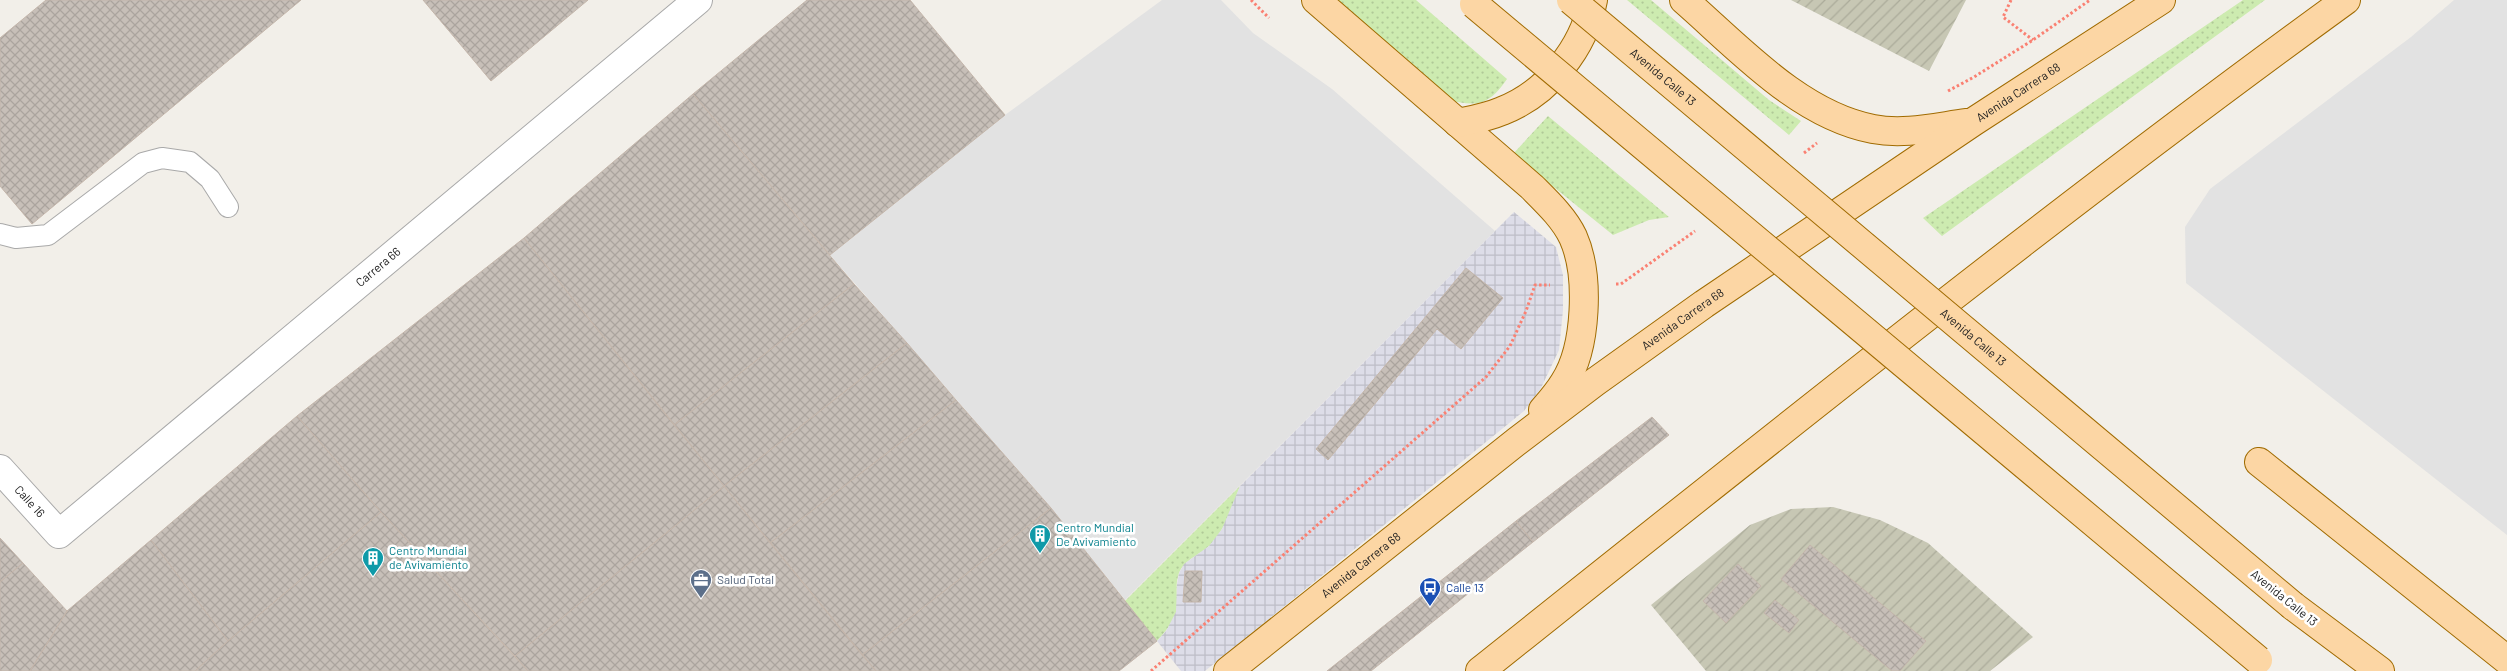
<svg xmlns="http://www.w3.org/2000/svg" width="2507" height="671" viewBox="0 0 2507 671" font-family="Barlow,sans-serif">
  <style>
    .construction { fill: url(#construction-furrows) }
    .grass { fill: url(#grass-dots) }
    .parking { fill: #e2e2e2 }
    .plaza { fill: url(#plaza-grid); fill-rule: evenodd }
    .building { fill: url(#building-cross-hatch); stroke: #c4b6ab }
    .lines { fill: none; stroke-linecap: round; stroke-linejoin: round }
    .service-casing { stroke: #a9a9a9; stroke-width: 22 }
    .minor-casing { stroke: #a9a9a9; stroke-width: 30 }
    .primary-casing { stroke: #a06b00; stroke-width: 30 }
    .path { stroke: #fa8072; stroke-width: 3; stroke-dasharray: 2.5 2.5; stroke-linecap: butt }
    .service { stroke: #fff; stroke-width: 20 }
    .minor { stroke: #fff; stroke-width: 28 }
    .primary { stroke: #fcd6a4; stroke-width: 28 }
    .primary-bridge-casing { stroke: #a06b00; stroke-width: 30; stroke-linecap: butt }
    .primary-bridge { stroke: #fcd6a4; stroke-width: 28 }
    .labels { text-anchor: middle; stroke-width: 5; stroke-linejoin: round; paint-order: stroke }
    .street-label { font-size: 12px; fill: #222; stroke: #fff }
    .culture-label { font-size: 12px; fill: #0d838f; stroke: #fff; text-anchor: start }
    .service-label { font-size: 12px; fill: #4e5e75; stroke: #fff; text-anchor: start }
    .transit-label { font-size: 12px; fill: #164399; stroke: #fff; text-anchor: start }
  </style>
  <defs>
    <pattern id="construction-furrows" width="10" height="10" patternUnits="userSpaceOnUse" patternTransform="scale(1.25)"><rect width="10" height="10" fill="#c7c7b4"/><path d="M-1 1l2-2M0 10L10 0M9 11l2-2" fill="none" stroke="#abab9a"/></pattern>
    <pattern id="grass-dots" width="8" height="8" patternUnits="userSpaceOnUse" patternTransform="scale(1.25)"><rect width="8" height="8" fill="#cdebb0"/><path d="M2 2h.1M6 6h.1" fill="none" stroke="#b0c997" stroke-width="1.8" stroke-linecap="round"/></pattern>
    <pattern id="plaza-grid" width="8" height="8" patternUnits="userSpaceOnUse" patternTransform="scale(1.25)"><rect width="8" height="8" fill="#dddde8"/><path d="M0 4h8M4 0v8" fill="none" stroke="#bdbdc7"/></pattern>
    <pattern id="building-cross-hatch" width="8" height="8" patternUnits="userSpaceOnUse" patternTransform="scale(1.25)"><rect width="8" height="8" fill="#c7bfb8"/><path d="M0 0l8 8M0 8l8-8" fill="none" stroke="#aba49e"/></pattern>
  </defs>
  <rect width="100%" height="100%" fill="#f2efe9"/>
  <path class="construction" d="M1791 0H1966L1929 71Z
    M1833 507 1880 520 1928 543 2033 637 1990 671H1706L1651 605 1750 525 1791 509Z"/>
  <path class="grass" d="M1334 0H1416L1507 79C1489 105 1478 107 1448 100Z
    M1627 0H1651L1769 100 1801 121 1789 135Z
    M2243 0H2265L1942 236 1923 218Z
    M1548 116 1669 217 1649 220 1613 235 1513 154Z
    M1240 486C1232 506 1226 529 1210 545 1200 555 1185 559 1179 573 1174 586 1179 599 1176 612 1173 623 1164 633 1157 641L1125 601Z"/>
  <path class="parking" d="M1162 0H1221L1253 33 1332 89 1495 231 1125 600 1051 508 830 255 1005 115Z
    M2454 0H2507V535L2186 283 2185 227 2210 189 2411 37Z"/>
  <path class="plaza" d="M1514 212 1556 247 1563 275V310L1559 350 1541 388 1524 411 1205 671H1181L1157 641 1166 631 1176 612 1177 584 1179 573 1184 564 1209 546 1222 529 1240 486ZM1466 268 1461 349 1437 329 1328 460 1316 449ZM1185 571H1202L1201 602H1183Z"/>
  <path class="building" d="M46 0H301L32 224 0 186V38Z
    M423 0H588L491 81Z
    M807 0H910L1005 115 830 255 693 94Z
    M693 94 854 284 674 425 524 238Z
    M524 238 724 486 515 656 381 512 297 416Z
    M1466 268 1503 298 1461 349 1437 329 1328 460 1316 449Z
    M854 284 907 343 724 486 674 425Z
    M907 343 956 400 770 543 724 486Z
    M956 400 1051 508 862 655 770 543Z
    M297 416 381 512 228 641 151 540Z
    M1652 417 1669 435 1533 542 1516 521Z
    M724 486 876 671H528L515 656Z
    M1051 508 1157 641 1119 671H876L862 655Z
    M381 512 528 671H195L228 641Z
    M1516 521 1533 542 1371 671H1327Z
    M0 538 23 563 0 582Z
    M151 540 228 641 195 671H30L67 611Z
    M1810 545 1926 641 1900 671H1892L1781 579Z
    M23 563 67 611 30 671H0V582Z
    M1738 564 1761 586 1726 623 1703 601Z
    M1185 571H1202L1201 602H1183Z
    M1775 600 1799 620 1789 633 1764 613Z"/>
  <g class="lines">
    <g class="service-casing">
      <path id="service" d="M0 234 16 238 48 235 143 163 162 158 190 162 210 179 228 207"/>
    </g>
    <g class="minor-casing">
      <g id="minor">
        <path id="s1" d="M0 469 59 534 698 0"/>
      </g>
    </g>
    <g class="primary-casing">
      <g id="primary">
        <path d="M1316 0 1532 187C1547 202 1564 218 1573 237 1590 275 1587 348 1564 383 1558 393 1550 402 1543 410"/>
        <path d="M1684 0C1738 47 1799 115 1873 129 1904 135 1936 127 1967 123"/>
        <path d="M1458 123C1472 120 1488 117 1502 111 1548 93 1584 48 1593 0"/>
        <path d="M2259 462 2507 660"/>
        <path d="M2293 606 2380 671"/>
        <path id="s2" d="M1228 671 1516 442 1595 382 1704 304 1973 122 2161 0"/>
        <path d="M1480 671C1765 444 2050 215 2346 0"/>
      </g>
    </g>
    <path class="path" d="M1251 0 1269 18
      M2011 0 2003 17 2033 40
      M1948 91 1974 77 2033 40 2090 0
      M1804 153 1817 143
      M1616 284H1621L1695 231
      M1151 671 1486 377 1510 346 1526 311 1535 285H1550"/>
    <use href="#service" class="service"/>
    <use href="#minor" class="minor"/>
    <use href="#primary" class="primary"/>
    <g class="primary-bridge-casing">
      <g id="primary-bridge">
        <path id="s3" d="M1571 0 2293 606"/>
        <path d="M1474 4 2258 660"/>
      </g>
    </g>
    <use href="#primary-bridge" class="primary-bridge"/>
  </g>
  <defs>
    <g id="building-pin" transform="scale(1.125)"><path d="M0 17L-7.5 6A9.5 9.5 0 1 1 7.5 6Z" fill="#0f9aa8" stroke="#fff"/><path d="M-4-6H4V6H1V3H-1V6H-4ZM-2.5-4.3h1.7v1.8h-1.7ZM.8-4.3h1.7v1.8H.8ZM-2.5-1h1.7V.8h-1.7ZM.8-1h1.7V.8H.8Z" fill="#fff"/></g>
    <g id="office-pin" transform="scale(1.125)"><path d="M0 17L-7.5 6A9.5 9.5 0 1 1 7.5 6Z" fill="#5c6f8a" stroke="#fff"/><path d="M-6-3h4V-5.5h4V-3h4V5H-6ZM-1-4.5V-3h2v-1.5ZM-6 0V1H6V0Z" fill="#fff"/></g>
    <g id="bus-pin" transform="scale(1.125)"><path d="M0 17L-7.5 6A9.5 9.5 0 1 1 7.5 6Z" fill="#1a4fb4" stroke="#fff"/><path d="M-5-6H5V4H4V6H2V4H-2V6H-4V4H-5ZM-3.5-4V0h7V-4ZM-3.5 1.2v1.5H-2V1.2ZM2 1.2v1.5H3.5V1.2Z" fill="#fff"/></g>
  </defs>
  <g fill-rule="evenodd">
    <use href="#building-pin" x="1040" y="535"/>
    <use href="#building-pin" x="373" y="558"/>
    <use href="#office-pin" x="701" y="580"/>
    <use href="#bus-pin" x="1430" y="588"/>
  </g>
  <g class="labels">
    <g class="street-label">
      <text dy="4" stroke="none"><textPath href="#s3" startOffset="120">Avenida Calle 13</textPath></text>
      <text dy="4" stroke="none"><textPath href="#s2" startOffset="980">Avenida Carrera 68</textPath></text>
      <text dy="4" stroke="none"><textPath href="#s1" startOffset="504">Carrera 66</textPath></text>
      <text dy="4" stroke="none"><textPath href="#s2" startOffset="575">Avenida Carrera 68</textPath></text>
      <text dy="4" stroke="none"><textPath href="#s3" startOffset="525">Avenida Calle 13</textPath></text>
      <text dy="4" stroke="none"><textPath href="#s1" startOffset="44">Calle 16</textPath></text>
      <text dy="4" stroke="none"><textPath href="#s2" startOffset="170">Avenida Carrera 68</textPath></text>
      <text transform="translate(2284 598) rotate(39)" y="4">Avenida Calle 13</text>
    </g>
    <g class="culture-label">
      <text x="1056" y="532">Centro Mundial<tspan x="1056" dy="14">De Avivamiento</tspan></text>
      <text x="389" y="555">Centro Mundial<tspan x="389" dy="14">de Avivamiento</tspan></text>
    </g>
    <g class="service-label">
      <text x="717" y="584">Salud Total</text>
    </g>
    <g class="transit-label">
      <text x="1446" y="592">Calle 13</text>
    </g>
  </g>
</svg>
